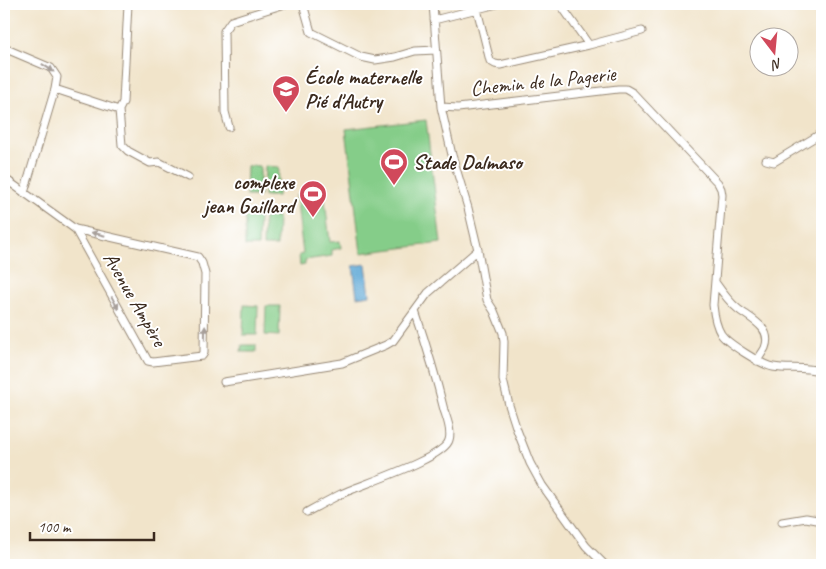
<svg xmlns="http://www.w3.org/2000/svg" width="826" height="569" viewBox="0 0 826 569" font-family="Caveat,sans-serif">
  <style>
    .green { fill: #85cd89; stroke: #607c54 }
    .water { fill: #5da7d5; stroke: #4c687a }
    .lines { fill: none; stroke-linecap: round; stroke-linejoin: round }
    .minor-casing { stroke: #968774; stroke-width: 9 }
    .minor { stroke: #fff; stroke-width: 7 }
    .oneway { fill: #a79f9a }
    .labels { text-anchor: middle; stroke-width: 4; stroke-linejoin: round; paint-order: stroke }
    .poi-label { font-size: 21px; font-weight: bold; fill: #3b2a1e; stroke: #fff; text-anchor: start }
    .street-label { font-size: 21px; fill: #3b2a1e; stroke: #fff }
  </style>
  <rect width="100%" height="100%" fill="#fff"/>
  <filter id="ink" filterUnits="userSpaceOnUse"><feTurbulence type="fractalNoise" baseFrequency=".02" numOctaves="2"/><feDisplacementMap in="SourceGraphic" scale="10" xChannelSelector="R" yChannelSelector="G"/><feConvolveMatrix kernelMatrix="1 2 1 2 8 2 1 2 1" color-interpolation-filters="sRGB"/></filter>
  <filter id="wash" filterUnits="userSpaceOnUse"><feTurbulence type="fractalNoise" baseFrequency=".0096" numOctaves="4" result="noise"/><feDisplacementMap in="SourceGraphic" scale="20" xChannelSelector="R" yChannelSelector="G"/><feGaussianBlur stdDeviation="1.12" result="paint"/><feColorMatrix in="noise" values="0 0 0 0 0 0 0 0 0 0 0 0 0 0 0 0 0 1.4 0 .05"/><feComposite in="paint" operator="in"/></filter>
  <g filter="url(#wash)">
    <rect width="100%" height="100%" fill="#f1e4ca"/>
    <path class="green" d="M426 120 441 243 361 253 346 129Z
      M247 166H260V196H246Z
      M265 166 279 167 278 196H264Z
      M324 192 330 242 340 241 341 248 332 250V256L305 260V265L300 266 299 255 303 254 296 195Z
      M245 216 259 217 258 246H245Z
      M264 217H278L277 246H263Z
      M244 305 258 306 257 335H243Z
      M266 306H280L279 336 265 335Z
      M242 345H256V352H241Z"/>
    <path class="water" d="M366 264 370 295 357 297 353 266Z"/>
  </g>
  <g filter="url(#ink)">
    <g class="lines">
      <g class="minor-casing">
        <path id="minor" d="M303 4 311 32 361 57 375 60 395 57 415 51 436 50
          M433 4 441 107 452 155 468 208 478 250 487 300 494 311 503 333 504 342 503 380 509 405 517 430 530 463 542 485 586 546 605 565
          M560 4 589 45
          M820 4 822 8
          M477 9 490 61 495 64 500 65 589 45 642 31
          M434 20 497 4
          M4 48 51 68 57 77 55 89 24 193
          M55 89 119 110 122 145 128 151 150 163 159 162 188 177
          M441 107 458 108 618 89H626L633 93 718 183 721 189 722 195 713 305C714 315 716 326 721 334 727 343 762 365 773 367 789 370 806 366 822 372
          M119 110 123 102 128 4
          M229 127 225 112 224 31 231 21 285 4
          M766 160 774 162 822 133
          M4 178 75 229 198 257 202 263 205 274 204 353 202 356 153 362 148 361 122 314 75 229
          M715 282C722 292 729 302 738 309 751 319 773 328 765 348 763 352 759 357 757 361
          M224 382 342 363 386 345 393 341 428 293 478 250
          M307 512C318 506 329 500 341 494 360 485 445 458 449 440 452 431 447 419 444 410 436 377 426 344 415 311
          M782 522 806 518 817 520H822"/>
      </g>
      <use href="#minor" class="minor"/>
    </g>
    <defs><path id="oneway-solid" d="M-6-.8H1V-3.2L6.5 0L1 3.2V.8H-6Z" transform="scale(1.25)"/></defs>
    <g class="oneway">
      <use href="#oneway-solid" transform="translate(48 68) rotate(34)"/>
      <use href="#oneway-solid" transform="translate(98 234) rotate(-167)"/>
      <use href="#oneway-solid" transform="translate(115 303) rotate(62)"/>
      <use href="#oneway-solid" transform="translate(205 333) rotate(-89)"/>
    </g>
  </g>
  <defs>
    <g id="school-pin" transform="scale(1.4375)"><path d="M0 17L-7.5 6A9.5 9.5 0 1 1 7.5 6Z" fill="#d1495b" stroke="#fff"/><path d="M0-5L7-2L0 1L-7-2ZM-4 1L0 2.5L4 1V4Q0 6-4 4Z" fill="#fff"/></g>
    <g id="stadium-pin" transform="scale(1.4375)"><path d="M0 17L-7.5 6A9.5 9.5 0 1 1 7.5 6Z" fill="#d1495b" stroke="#fff"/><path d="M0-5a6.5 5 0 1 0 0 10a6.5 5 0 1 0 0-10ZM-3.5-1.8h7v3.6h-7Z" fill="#fff"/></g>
  </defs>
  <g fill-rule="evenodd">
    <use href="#school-pin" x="286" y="89"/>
    <use href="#stadium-pin" x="394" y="162"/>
    <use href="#stadium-pin" x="313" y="194"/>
  </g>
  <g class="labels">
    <g class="poi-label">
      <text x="305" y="84">École maternelle<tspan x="305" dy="24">Pié d'Autry</tspan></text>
      <text x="413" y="169">Stade Dalmaso</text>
      <text x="294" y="189" text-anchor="end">complexe<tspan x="294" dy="24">jean Gaillard</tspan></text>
    </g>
    <g class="street-label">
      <text transform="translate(543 81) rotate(-6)" y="7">Chemin de la Pagerie</text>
      <text transform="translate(135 299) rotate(60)" y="7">Avenue Ampère</text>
    </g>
  </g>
  <rect width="826" height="569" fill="none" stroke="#fff" stroke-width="20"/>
  <g transform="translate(774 52) rotate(164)"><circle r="24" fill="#ffffff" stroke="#b1aaa5"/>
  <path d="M0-4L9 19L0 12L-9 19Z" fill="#d1495b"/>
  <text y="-8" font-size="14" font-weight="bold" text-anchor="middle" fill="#3b2a1e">N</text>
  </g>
  <path d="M30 532v8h124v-8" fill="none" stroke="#3b2a1e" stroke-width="2.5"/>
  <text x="38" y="532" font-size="15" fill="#3b2a1e" stroke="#ffffff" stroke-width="4" paint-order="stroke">100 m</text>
</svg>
